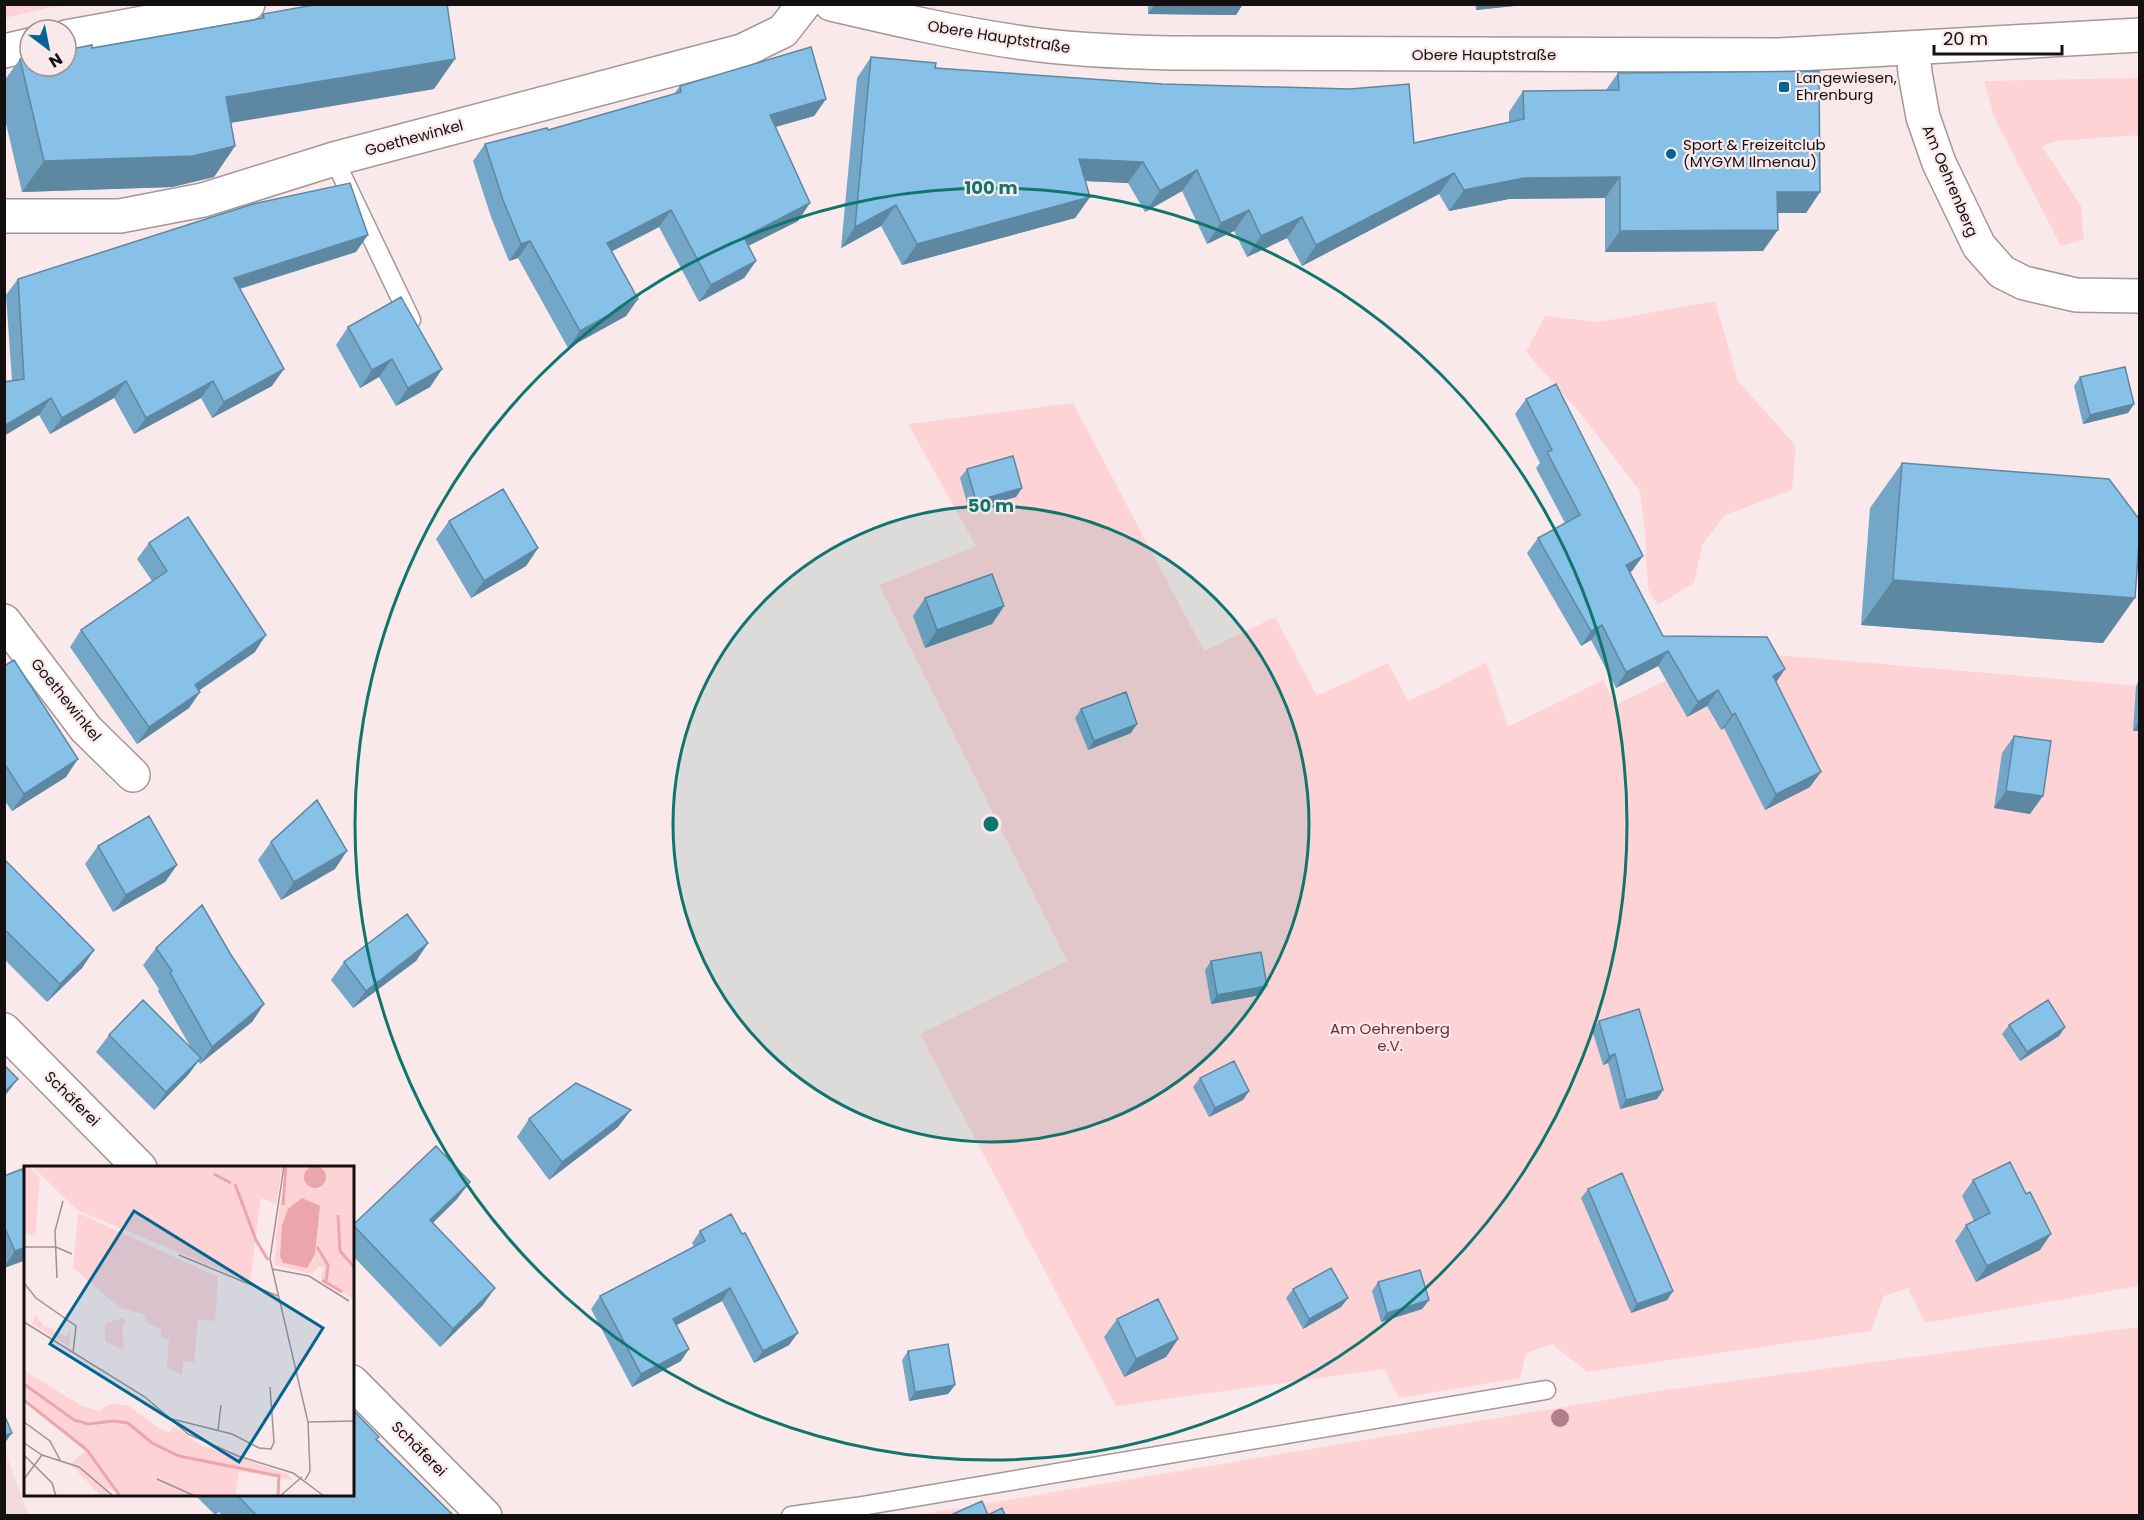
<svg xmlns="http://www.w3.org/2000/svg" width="2144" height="1520" viewBox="0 0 2144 1520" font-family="Poppins,sans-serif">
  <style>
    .built { fill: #f3dbdd }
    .green { fill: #fed3d6 }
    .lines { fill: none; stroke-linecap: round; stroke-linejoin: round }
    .service-casing { stroke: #a59697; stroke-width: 21 }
    .minor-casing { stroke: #a59697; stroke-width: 36 }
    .secondary-casing { stroke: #a59697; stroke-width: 36 }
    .service { stroke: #fff; stroke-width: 18 }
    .minor { stroke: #fff; stroke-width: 33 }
    .secondary { stroke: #fff; stroke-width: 33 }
    .tree { fill: #b27e87 }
    .wall { fill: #74a6c8 }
    .shaded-wall { fill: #5e87a2 }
    .building { fill: #87c1e8; stroke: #5e87a2; stroke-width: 1.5 }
    .ring { fill: none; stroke: #0f766e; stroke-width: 3 }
    .poi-dot { fill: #006593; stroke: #fae9ea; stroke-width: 2 }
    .labels { text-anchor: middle; stroke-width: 4.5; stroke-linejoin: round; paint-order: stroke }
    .street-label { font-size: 15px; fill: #151010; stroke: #fae9ea }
    .poi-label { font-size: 15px; fill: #151010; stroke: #fae9ea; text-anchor: start }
    .park-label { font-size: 15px; fill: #772736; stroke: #fae9ea }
    .inset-river { fill: none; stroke: #eba6ad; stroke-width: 3 }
    .inset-road { fill: none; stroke: #9e9293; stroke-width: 1.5 }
    .view { fill: #006593; fill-opacity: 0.15; stroke: #006593; stroke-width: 3 }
    .inset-edge { fill: none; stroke: #151010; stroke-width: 3 }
    .centre { fill: #0f766e; stroke: #fae9ea; stroke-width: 3 }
    .ring-label { font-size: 18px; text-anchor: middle; font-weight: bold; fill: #0f766e; stroke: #fae9ea; stroke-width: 4.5; stroke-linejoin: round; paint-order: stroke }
  </style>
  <rect width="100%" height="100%" fill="#fae9ea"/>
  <path class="built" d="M4 1451H5L28 1515H5Z"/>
  <path class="green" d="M4 5 5 4 71 5 47 8 5 18Z
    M2139 78V135L2057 141 2042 146 2081 206 2084 240 2061 246 1994 117 1984 81Z
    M1715 301 1738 381 1796 446 1792 490 1725 515 1702 545 1694 583 1658 605 1648 589 1645 533 1640 491 1580 413 1526 352 1545 316 1599 322Z
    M1073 403 1204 651 1275 617 1317 696 1388 663 1408 701 1437 688 1486 662 1508 727 1603 680 1616 705 1723 652 1756 653 2139 686V1286L1925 1323 1908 1288 1884 1296 1871 1331 1587 1372 1552 1344 1526 1353 1520 1378 1399 1398 1384 1369 1116 1406 920 1034 1067 961 879 585 976 546 908 424Z
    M2139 1327V1515L911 1516 1666 1390Z"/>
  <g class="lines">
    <g class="service-casing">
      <path id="service" d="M334 159 411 320
        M791 1516 856 1507 1546 1390"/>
    </g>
    <g class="minor-casing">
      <path id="minor" d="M1913 49 1915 73 1923 117 1939 163 1979 246 2002 272 2024 283 2076 295 2140 296
        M4 216H120L203 200 334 159 742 51 783 31 804 4
        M4 621 86 729 133 775
        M4 1030 140 1168
        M352 1382 485 1516"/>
    </g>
    <g class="secondary-casing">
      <path id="secondary" d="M831 4C895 19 959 34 1024 43 1073 50 1121 52 1170 53L1779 55 2140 35
        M66 37 248 4
        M4 51 30 45"/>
    </g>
    <use href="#service" class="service"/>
    <use href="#minor" class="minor"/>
    <use href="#secondary" class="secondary"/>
  </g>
  <circle class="tree" cx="1560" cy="1418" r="9"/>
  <path class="wall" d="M1148 4H1243L1236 15 1148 14Z
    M1475 4H1532L1476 10Z
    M263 14 434 89 231 123 235 146 214 177 172 187 22 192 4 115V81L20 59 92 48 260 18Z
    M871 57 1414 143 1509 122V112L1523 91 1606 90 1618 73 1820 192 1806 213H1778L1763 251 1605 252V198L1509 199 1449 211 1439 194 1302 266 1287 238 1247 257 1234 231 1207 244 1182 191 1145 212 1128 183 1085 181 1090 197 1075 218 902 265 881 226 841 248 857 78Z
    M680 86 826 99 814 116 775 127 798 221 748 246 756 261 744 278 699 302 659 227 612 251 638 299 626 316 568 348 518 258 509 261 491 217 473 161 485 144 548 130 674 94Z
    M356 252 240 289 272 386 212 418 201 398 134 434 114 398 50 434 39 415 12 381 6 295 18 279Z
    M348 327 442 369 430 387 396 406 379 377 360 388 336 345Z
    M2080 377 2134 404 2128 413 2083 424 2074 386Z
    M1526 399 1632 571 1630 572 1663 636 1785 669 1776 682 1810 787 1765 810 1724 728 1721 730 1707 706 1687 717 1658 666 1616 688 1591 640 1581 646 1527 553 1538 538 1565 523 1536 468 1540 463 1515 414Z
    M1902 463 2103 643 1861 625 1870 508Z
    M967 469 1022 488 1016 497 969 510 960 478Z
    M449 521 538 548 526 566 471 598 436 539Z
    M149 543 255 652 199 690 200 692 189 708 137 744 70 647 81 630 152 581 137 559Z
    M925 598 1004 606 992 624 925 648 913 616Z
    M4 666 66 777 12 811 4 800Z
    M2139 680V731H2133L2136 686Z
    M1081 709 1131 733 1088 750 1075 718Z
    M2014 736 2030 814 1994 808 2002 753Z
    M271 842 335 869 281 900 258 860Z
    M98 846 177 865 165 882 113 912 85 864Z
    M4 859 94 950 82 968 47 1002 4 959Z
    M428 943 416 961 353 1008 331 980 344 962Z
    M156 948 231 955 264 1004 252 1022 200 1064 198 1061 188 1075 154 1110 96 1052 109 1035 190 1046 158 991 159 989 143 965Z
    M1211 961 1261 995 1211 1004 1205 970Z
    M1599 1021 1663 1090 1657 1099 1620 1109 1608 1063 1603 1065 1592 1030Z
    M2009 1025 2065 1027 2059 1036 2020 1061 2002 1034Z
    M1200 1078 1249 1091 1243 1100 1209 1117 1193 1087Z
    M529 1119 618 1127 549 1180 517 1137Z
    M4 1176 26 1178V1260L4 1268Z
    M1973 1180 2026 1194 2040 1250 1976 1282 1955 1241 1966 1225 1974 1221 1962 1196Z
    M1588 1189 1673 1291 1667 1300 1631 1313 1581 1198Z
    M457 1199 433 1223 483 1305 440 1347 352 1255V1227L353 1225Z
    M700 1231 789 1345 754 1363 722 1301 677 1325 681 1361 632 1387 591 1309 600 1296 694 1247 692 1243Z
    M1378 1282 1429 1300 1422 1309 1381 1322 1372 1291Z
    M1293 1289 1348 1298 1341 1307 1303 1329 1286 1298Z
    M1117 1319 1178 1339 1166 1357 1124 1377 1104 1337Z
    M908 1351 955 1385 948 1394 909 1401 902 1360Z
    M377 1440 453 1515H222L219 1512 215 1515 194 1494H352Z"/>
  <path class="shaded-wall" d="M1155 4H1243L1236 15 1148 14Z
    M1480 4H1532L1476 10Z
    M455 59 434 89 204 127 226 97Z
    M826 99 814 116 758 132 770 115Z
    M235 146 214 177 172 187 22 192 44 161Z
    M1079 159 1143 162 1128 183 1064 180Z
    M1197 170 1182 191 1145 212 1160 191Z
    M1454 173 1439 194 1302 266 1316 245Z
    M1620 177 1605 198 1509 199 1449 211 1464 190 1524 178Z
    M1777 192H1820L1806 213H1763Z
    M1090 197 1075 218 902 265 917 244Z
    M810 203 798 221 732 254 744 237Z
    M896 205 881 226 841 248 855 227Z
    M671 210 659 227 595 260 607 243Z
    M1249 210 1234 231 1207 244 1221 223Z
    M1302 217 1287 238 1247 257 1261 236Z
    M1778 230 1763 251 1605 252 1620 231Z
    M368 235 356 252 222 294 234 278Z
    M530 241 518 258 509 261 521 244Z
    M756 261 744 278 699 302 711 285Z
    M638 299 626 316 568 348 580 331Z
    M392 359 379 377 360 388 372 370Z
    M284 369 272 386 212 418 224 402Z
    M442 369 430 387 396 406 408 388Z
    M126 381 114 398 50 434 62 418Z
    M213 381 201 398 134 434 146 418Z
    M51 398 39 415 4 436V426Z
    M2134 404 2128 413 2083 424 2090 415Z
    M1022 488 1016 497 969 510 976 501Z
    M538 548 526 566 471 598 484 581Z
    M1643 556 1632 571 1616 580 1626 565Z
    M1893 580 2135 598 2103 643 1861 625Z
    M1004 606 992 624 925 648 937 630Z
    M1602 625 1591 640 1581 646 1591 631Z
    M266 635 255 652 184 701 195 685Z
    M1668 651 1658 666 1616 688 1626 672Z
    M1785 669 1775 684 1773 676Z
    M1718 690 1707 706 1687 717 1698 702Z
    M200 692 189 708 137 744 149 727Z
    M1735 713 1724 728 1721 730 1732 715Z
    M2139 721V731H2133Z
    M1137 724 1131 733 1088 750 1094 741Z
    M78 759 66 777 12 811 24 794Z
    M1821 772 1810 787 1765 810 1776 794Z
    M2006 791 2043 796 2030 814 1994 808Z
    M347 851 335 869 281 900 294 882Z
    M177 865 165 882 113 912 126 895Z
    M428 943 416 961 353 1008 366 991Z
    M94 950 82 968 47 1002 60 984Z
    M1267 986 1261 995 1211 1004 1217 995Z
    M264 1004 252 1022 200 1064 212 1047Z
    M2065 1027 2059 1036 2020 1061 2027 1052Z
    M1615 1054 1608 1063 1603 1065 1609 1056Z
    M201 1058 188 1075 154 1110 166 1092Z
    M18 1079 4 1097V1092Z
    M1663 1090 1657 1099 1620 1109 1626 1100Z
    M1249 1091 1243 1100 1209 1117 1215 1108Z
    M631 1110 618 1127 549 1180 562 1162Z
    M470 1182 457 1199 417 1238 430 1220Z
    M2051 1234 2040 1250 1976 1282 1987 1266Z
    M26 1247V1260L4 1268V1267L15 1251Z
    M495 1288 483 1305 440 1347 453 1329Z
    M730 1288 722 1301 665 1331 673 1319Z
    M1673 1291 1667 1300 1631 1313 1637 1304Z
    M1348 1298 1341 1307 1303 1329 1309 1319Z
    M1429 1300 1422 1309 1381 1322 1387 1313Z
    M798 1333 789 1345 754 1363 763 1351Z
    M1178 1339 1166 1357 1124 1377 1136 1359Z
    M689 1349 681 1361 632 1387 641 1374Z
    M955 1385 948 1394 909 1401 915 1392Z
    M12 1433 4 1444V1436Z"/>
  <path class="building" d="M319 4H447L455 59 226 97 235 146 193 156 44 161 20 59 30 57V66H66V50L92 45V48L264 18 263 14Z
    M811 47 826 99 770 115 810 203 744 237 756 261 711 285 671 210 607 243 638 299 580 331 530 241 521 244 503 200 485 144 547 128 548 130 681 92 680 86Z
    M871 57 936 63 935 68 1162 84 1350 89 1409 84 1414 143 1524 119 1523 91 1619 90 1618 73 1819 71 1820 192H1777L1778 230 1620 231V177L1524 178 1464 190 1454 173 1316 245 1302 217 1261 236 1249 210 1221 223 1197 170 1160 191 1143 162 1079 159 1090 197 917 244 896 205 855 227Z
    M350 183 368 235 234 278 284 369 224 402 213 381 146 418 126 381 62 418 51 398 4 426V382L24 379 18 279 253 204Z
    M401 297 442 369 408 388 392 359 372 370 348 327Z
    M2125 367 2134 404 2090 415 2080 377Z
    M1556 384 1643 556 1626 565 1663 636 1767 637 1785 669 1773 676 1821 772 1776 794 1735 713 1732 715 1718 690 1698 702 1668 651 1626 672 1602 625 1591 631 1538 538 1580 515 1547 452 1552 450 1526 399Z
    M1013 456 1022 488 976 501 967 469Z
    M1902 463 2109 479 2139 519V542L2135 598 1893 580Z
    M503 489 538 548 484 581 449 521Z
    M188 517 266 635 195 685 200 692 149 727 81 630 167 571 149 543Z
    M992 574 1004 606 937 630 925 598Z
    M14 660 78 759 24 794 4 763V666Z
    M1126 692 1137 724 1094 741 1081 709Z
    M2014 736 2051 741 2043 796 2006 791Z
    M317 800 347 851 294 882 271 842Z
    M149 816 177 865 126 895 98 846Z
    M4 859 94 950 60 984 4 929Z
    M202 905 231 955 264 1004 212 1047 170 973 172 971 156 948Z
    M407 914 428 943 366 991 344 962Z
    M1261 952 1267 986 1217 995 1211 961Z
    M143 1000 201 1058 166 1092 109 1035Z
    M2048 1000 2065 1027 2027 1052 2009 1025Z
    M1639 1009 1663 1090 1626 1100 1615 1054 1609 1056 1599 1021Z
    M1234 1061 1249 1091 1215 1108 1200 1078Z
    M4 1065 18 1079 4 1092Z
    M576 1083 631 1110 562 1162 529 1119Z
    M436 1146 470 1182 430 1220 495 1288 453 1329 353 1225Z
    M2010 1162 2026 1194 2030 1192 2051 1234 1987 1266 1966 1225 1990 1213 1973 1180Z
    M22 1169 26 1178V1247L15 1251 4 1226V1176Z
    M1622 1173 1673 1291 1637 1304 1588 1189Z
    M731 1214 742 1234 745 1233 798 1333 763 1351 730 1288 673 1319 689 1349 641 1374 600 1296 705 1241 700 1231Z
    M1331 1268 1348 1298 1309 1319 1293 1289Z
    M1420 1270 1429 1300 1387 1313 1378 1282Z
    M1158 1299 1178 1339 1136 1359 1117 1319Z
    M948 1344 955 1385 915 1392 908 1351Z
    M352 1409 379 1437 376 1439 453 1515H256L236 1494H352Z
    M4 1414 12 1433 4 1436Z
    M982 1501 988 1515 1002 1508 1005 1515H951Z"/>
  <circle cx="991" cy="824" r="318" fill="#0f766e" fill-opacity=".12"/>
  <g class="ring">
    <circle cx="991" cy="824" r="318"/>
    <circle cx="991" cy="824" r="636"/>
  </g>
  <g class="poi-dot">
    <rect x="1778" y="81" width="12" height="12" rx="3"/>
    <circle cx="1671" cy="154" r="6"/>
  </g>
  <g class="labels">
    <g class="street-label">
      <text transform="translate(999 37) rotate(9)" y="5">Obere Hauptstraße</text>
      <text x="1484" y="60">Obere Hauptstraße</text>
      <text transform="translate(414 138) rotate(-15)" y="5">Goethewinkel</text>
      <text transform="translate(1950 181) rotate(67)" y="5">Am Oehrenberg</text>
      <text transform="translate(66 700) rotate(51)" y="5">Goethewinkel</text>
      <text transform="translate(72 1099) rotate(45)" y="5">Schäferei</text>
      <text transform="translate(419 1449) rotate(45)" y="5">Schäferei</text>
    </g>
    <g class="poi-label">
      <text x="1796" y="83">Langewiesen,<tspan x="1796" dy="17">Ehrenburg</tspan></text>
      <text x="1683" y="150">Sport &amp; Freizeitclub<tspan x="1683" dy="17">(MYGYM Ilmenau)</tspan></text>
    </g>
    <g class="park-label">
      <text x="1390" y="1034">Am Oehrenberg<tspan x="1390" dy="17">e.V.</tspan></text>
    </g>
  </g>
  <g transform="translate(24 1166)">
    <rect width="330" height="330" fill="#fae9ea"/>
    <path d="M0 0H5L16 12 11 70 0 67ZM8 0H259L252 38 237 32 226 116 53 44ZM262 0H330V134L297 112 299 101H294L288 108 251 99 252 67ZM272 38 296 40 291 88 273 101 259 97 258 59 264 43ZM54 47 194 111 191 155 174 153 170 196 159 195 158 209 143 202 145 173 137 172V163L121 156 122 149 96 142 49 102ZM12 149 19 159 43 171 47 161 45 180 8 158ZM98 152 102 154 98 163 100 181 96 183 81 175V158ZM0 204 56 239 75 245 86 238 103 239 136 263 146 267 149 260 177 279 264 308 268 314 215 305 211 330H99L85 322 82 330H77L46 298 61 285 0 230Z" fill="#fed3d6" fill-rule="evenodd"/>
    <path d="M280 11a11 11 0 1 1 22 0a11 11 0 1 1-22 0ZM278 32 296 40 291 88 283 102 259 97 256 90 258 59 264 43Z" fill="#eba6ad"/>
    <path class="inset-river" d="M190 8 207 17M211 18 232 74 244 94M259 39 262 0M314 49 316 85 330 101M293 81 304 99 302 116M298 114 318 126M0 218 50 254 64 258 90 255 104 257 128 277 155 290 255 310 254 330M0 234 63 284 96 330"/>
    <path class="inset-road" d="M260 0 246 93 284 256 286 305 281 314M0 81H32L48 88M155 89 254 130M248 103 285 110 325 135M33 112 31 65 39 35M0 117 12 132 52 160 49 187M0 156 121 231 164 268 214 290 269 307 300 330M144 252 208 268 235 282 247 283 250 276 246 221M0 256 26 275 36 294M284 256 330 255M194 264 197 239M0 277 18 289 55 301 89 330M0 289 28 317 32 330M0 313 18 289M133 313 171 330M256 330 278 311"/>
    <path class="view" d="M110 45 299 162 215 296 26 178Z"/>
    <rect width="330" height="330" class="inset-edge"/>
  </g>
  <circle cx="991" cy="824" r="9" class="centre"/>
  <g class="ring-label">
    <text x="991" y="194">100 m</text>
    <text x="991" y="512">50 m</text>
  </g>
  <rect width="2144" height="1520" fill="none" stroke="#151010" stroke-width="12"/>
  <g transform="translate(48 48) rotate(148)"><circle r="28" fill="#fae9ea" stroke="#9e9293" stroke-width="1.5"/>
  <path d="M0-4.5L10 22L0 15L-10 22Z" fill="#006593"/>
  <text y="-9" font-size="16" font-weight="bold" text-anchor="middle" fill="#151010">N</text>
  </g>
  <path d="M1934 45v9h128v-9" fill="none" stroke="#151010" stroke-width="3"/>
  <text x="1943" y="45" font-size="18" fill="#151010" stroke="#fae9ea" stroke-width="4.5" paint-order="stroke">20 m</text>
</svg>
